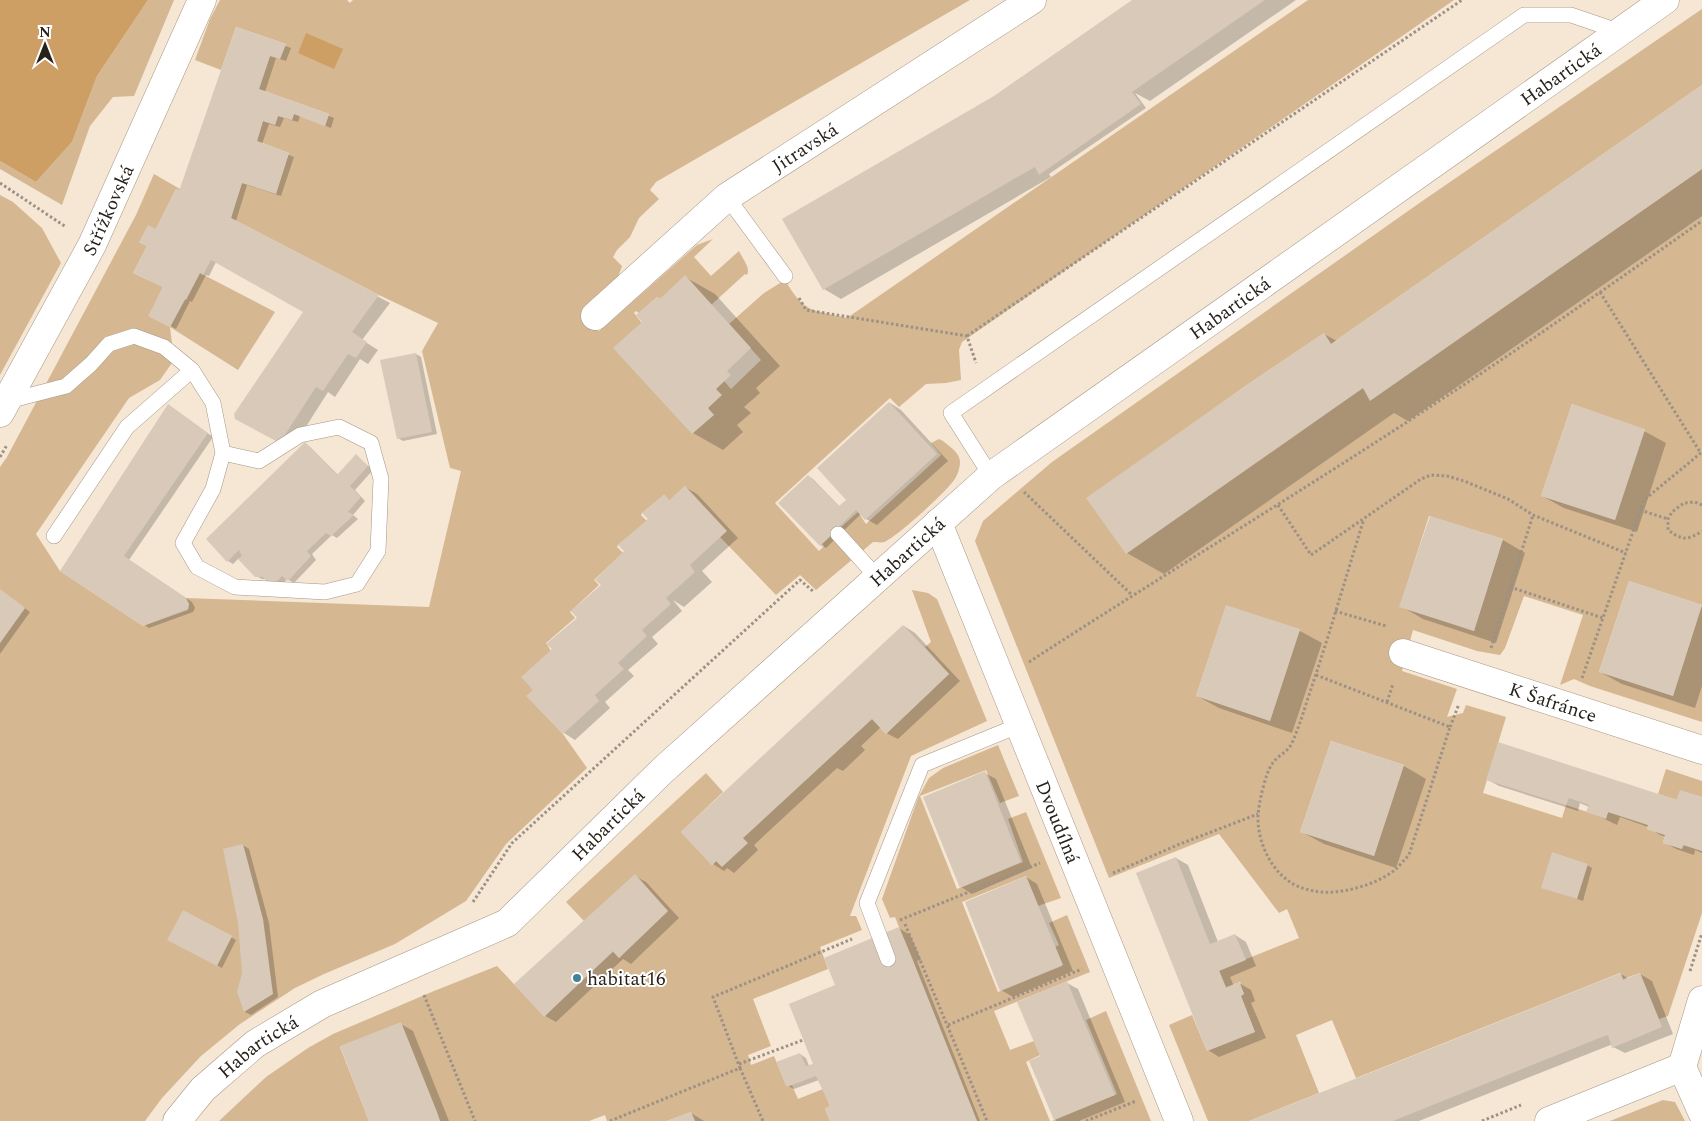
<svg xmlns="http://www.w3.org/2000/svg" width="1702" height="1121" viewBox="0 0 1702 1121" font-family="Spectral,serif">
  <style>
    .green { fill: #d5b792; fill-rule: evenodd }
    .water { fill: #ce9f64 }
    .shadow { fill: #0003 }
    .building { fill: #d8c9b8 }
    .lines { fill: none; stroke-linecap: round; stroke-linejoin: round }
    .service-casing { stroke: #a59786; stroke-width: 16 }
    .minor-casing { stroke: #a59786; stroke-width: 29 }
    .path { stroke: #9c9184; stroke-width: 3; stroke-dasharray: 2.5 2.5; stroke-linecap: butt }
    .service { stroke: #fff; stroke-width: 15 }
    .minor { stroke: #fff; stroke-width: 28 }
    .poi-dot { fill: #438297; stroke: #fff; stroke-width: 2 }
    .labels { text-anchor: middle; stroke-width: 4; stroke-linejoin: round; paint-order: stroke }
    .street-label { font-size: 19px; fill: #26211a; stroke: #fff }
    .poi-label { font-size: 19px; fill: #26211a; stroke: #fff; text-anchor: start }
  </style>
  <rect width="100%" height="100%" fill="#f6e6d4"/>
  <path class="green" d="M148 0H174L134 96 113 97 90 126 62 205 0 169V161L36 182 72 142 97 76Z
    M220 0H347L350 3 353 0H970L656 182 650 190 659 199 639 218 630 237 617 250 613 257 622 266 617 280 581 312 599 331 697 245 713 239 694 257 711 276 739 251C742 258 751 268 747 275L745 274 711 305 659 299 657 297 639 313 636 311 634 313 708 408 716 389 724 381 731 389 761 360 729 324 764 293 785 280C804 313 812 310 847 318L1308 0H1454L962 342 959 350 961 380 946 383 926 384 899 407 890 398 775 503 819 551 824 546 822 544 858 512 866 524 941 455 931 443 939 439 943 441C949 446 959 452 960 461 960 467 958 475 954 480 947 491 896 538 884 542 881 543 876 542 873 542L816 590 800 575 776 595 720 537 726 531 685 486 670 500 664 495 642 513 641 515 647 521 618 545 617 547 623 553 594 580 599 585 570 612 575 618 546 643 551 651 533 690 527 696 563 734 587 768 506 844 466 901 395 944 324 974 295 988 240 1024 201 1056 162 1098 145 1121H0V643L25 608 0 589V467L7 457 136 215 154 174 180 189 179 191 176 189 156 229 139 242 147 246 133 273 163 287 149 316 170 327 200 273 275 312 238 370 170 327 174 360 160 380 129 398 36 534 60 571 143 626 188 610 189 604 186 598 429 607 461 471 450 468 422 351 438 323 379 295 231 218 242 183 276 193 289 153 257 141 263 121 275 125 278 116 292 120 294 114 325 126 329 114 259 89 270 56 280 59 286 44 236 27 221 70 195 60 210 19ZM183 911 232 936 217 965Z
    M1702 9V85L1331 344 1324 333 1244 387 1167 442H1284L1363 388 1370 400 1702 169V605L1629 581 1599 672 1673 696 1702 605V722L1590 686 1574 679 1560 685 1583 615 1524 596 1505 648 1500 655 1477 651 1413 630 1402 671 1457 689 1447 717 1463 713 1466 705 1506 717 1483 793 1562 818 1566 805 1606 818 1608 812 1648 825 1647 829 1665 835 1663 843 1682 849 1684 845 1702 851V913L1668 1016 1659 1019 1640 973 1623 979 1620 973 1356 1078 1332 1020 1296 1035 1319 1093 1249 1121H1208L1169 1025 1192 1015 1207 1051 1255 1032 1241 996 1244 994 1240 982 1226 987 1219 970 1299 938 1287 909 1279 913 1219 834 1109 878 975 541 983 521 1052 462 1418 204ZM1572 404 1645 430 1615 520 1541 496ZM1429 516 1503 539 1474 631 1400 606ZM1226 606 1300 630 1270 721 1196 696ZM1331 741 1404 765 1374 856 1300 832Z
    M0 195 13 202 42 228 61 263 0 375Z
    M912 590 928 593 937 599 987 721 911 756 850 916H856L862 930 820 947 828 969 753 999 771 1046 748 1055 751 1065 774 1056 786 1085 791 1083 798 1099 823 1089 830 1106 825 1109 830 1121H695L691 1112 667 1121H607L605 1115 589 1121H440L401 1023 340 1047 369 1121H219L266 1077 308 1048 333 1034 434 991 497 966 544 1016 613 952 619 958 667 912 584 921 566 902 706 773 723 792 681 832 712 865 743 838 872 719 886 734 949 674 925 647 931 642Z
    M998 745 1019 796 1000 803 986 770 920 796 957 889 1023 862 1008 819 1026 812 1061 898 1038 906 1026 876 962 902 998 992 1062 966 1055 947 1059 945 1049 923 1067 915 1090 972 994 1011 1010 1050 1034 1041 1040 1055 1026 1062 1050 1121H977L895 917 890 918 882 899 918 798 929 778 943 768Z
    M1666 769 1702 781V797L1680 791 1677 800 1658 794Z
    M1106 1011 1151 1121H1052L1117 1094 1086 1020Z
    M1663 1100 1675 1102 1685 1121H1610Z"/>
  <path class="water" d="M0 0H148L97 76 72 142 36 182 0 161Z
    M306 33 343 49 334 69 298 53Z"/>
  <path class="shadow" d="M1135 0H1296L1150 101 1135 93 1146 108 1049 174 1051 177 841 299 824 289 995 97Z
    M237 29 291 48 286 61 276 58 265 92 334 118 331 128 300 116 298 122 284 118 280 127 269 124 262 144 294 157 281 196 247 185 236 221 390 303 362 340 378 350 368 364 360 359 335 397 328 392 293 447 236 414 305 312 216 262 209 276 206 275 192 302 190 301 176 329 150 315 164 287 156 231 180 192Z
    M1702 87V216L1408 421 1394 413 1164 574 1127 553 1324 334 1337 341Z
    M685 277 715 294 780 366 756 388 760 393 744 407 751 413 737 425 743 432 723 450 693 433 644 322 662 299Z
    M416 354 421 357 437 434 403 441 398 438Z
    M890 403 901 410 948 461 877 525 866 519 861 514 826 548 820 545 808 476 813 479 840 507 846 501Z
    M173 409 213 437 129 560 192 602 195 608 193 612 149 628 61 570Z
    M1644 431 1666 443 1637 532 1564 508 1542 496Z
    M305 444 310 447 338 475 356 456 373 470 355 490 365 501 353 515 358 519 337 538 332 535 312 554 316 560 294 583 287 579 278 589 266 579H262L256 576 239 558 233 564 228 561Z
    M685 487 697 494 738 538 702 571 712 582 684 607 673 600 682 611 652 637 658 644 628 670 634 676 605 702 610 708 575 740 564 733 527 696 535 690 554 649 602 585 664 496 671 500Z
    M1503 540 1525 553 1496 643 1423 619 1401 606Z
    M1630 582 1702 606V686L1695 708 1622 684 1600 672Z
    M0 589 30 612 0 654Z
    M1227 607 1300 631 1322 643 1292 733 1219 708 1197 696Z
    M904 626 915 633 960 681 898 739 886 733 881 727 861 746 865 750 843 771 837 768 754 845 758 850 734 873 727 868 724 871 713 864Z
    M1332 742 1404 766 1426 779 1396 868 1324 844 1302 832Z
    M985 773 996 779 1032 868 972 894 961 887Z
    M1488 780 1678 802 1702 798V853L1695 850 1694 855 1676 849 1664 842 1666 837 1660 835 1648 827 1620 817 1617 825 1588 811 1589 807 1580 803 1578 811 1499 786Z
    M243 845 249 849 269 923 278 997 251 1015 245 1012 238 992 243 973Z
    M1176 858 1188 865 1218 942 1235 935 1246 942 1256 966 1230 977 1234 986 1239 983 1251 990 1255 1001 1251 1003 1266 1038 1219 1057 1208 1050Z
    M1587 865 1592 868 1583 901 1542 887Z
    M635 876 646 882 679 918 631 964 623 959 556 1022 545 1016Z
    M1026 877 1037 884 1073 971 1013 997 1001 990Z
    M899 928 910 935 921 960 917 961 980 1121H831L832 1106 819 1080 794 1089 788 1086 800 1054 806 1058 809 1066 814 1064 836 986Z
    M231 937 236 940 222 968 169 939Z
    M1621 974 1629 979 1640 974 1652 981 1673 1034 1625 1053 1613 1047V1044L1419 1121H1251Z
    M1067 983 1078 989 1125 1102 1079 1121H1057L1055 1120 1042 1057Z
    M401 1024 413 1031 449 1121H371Z
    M691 1113 704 1121H670Z"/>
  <path class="building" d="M1132 0H1265L1132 92 1141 104 1039 175 1035 167 823 290 782 219 994 96Z
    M236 27 286 44 280 59 270 56 259 89 329 114 325 126 294 114 292 120 278 116 275 125 263 121 257 141 289 153 276 194 242 183 231 218 379 295 352 332 367 342 356 358 348 354 323 391 316 387 281 441H276L235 419 234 414 303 312 211 260 203 275 200 273 186 300 185 299 170 327 148 316 163 287 133 273 147 246 139 242 148 225 156 229 176 189 179 191Z
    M1702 85V169L1370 401 1363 388 1126 554 1086 498 1244 387 1324 333 1331 344Z
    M685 275 751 348 727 371 731 375 716 389 722 395 708 408 714 415 692 434 613 348 642 322 636 315 657 297 661 298Z
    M416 353 432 432 397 439 380 360Z
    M889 402 937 454 865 520 856 510 820 546 778 503 808 475 839 506 846 500 817 468Z
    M168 404 208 433 124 556 186 598 189 604 188 609 143 626 60 571Z
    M1572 404 1645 429 1615 520 1541 496Z
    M305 442 337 475 356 454 368 466 350 486 361 497 348 512 354 515 331 536 326 533 307 551 311 556 288 581 282 576 271 587 263 577H255L238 559 242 556 239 550 227 562 206 539Z
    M685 486 727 531 690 565 695 572 666 598 671 604 642 630 647 636 618 663 624 669 595 695 599 701 563 734 526 696 533 690 521 677 552 649 546 644 577 618 571 611 601 585 595 580 624 551 618 545 648 519 642 513 664 495 670 500Z
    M1430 516 1503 539 1474 631 1399 607Z
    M1629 581 1702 605 1673 696 1599 672Z
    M0 589 25 608 0 643Z
    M1226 605 1300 629 1270 721 1196 696Z
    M903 625 949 674 886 734 872 719 743 838 748 843 722 867 716 861 712 865 681 832Z
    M1331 741 1404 765 1374 856 1300 832Z
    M1498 742 1677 800 1680 790 1702 797V851L1683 845 1682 849 1663 843 1665 835 1647 829 1648 825 1608 812 1606 819 1586 812 1589 805 1569 798 1566 805 1486 780Z
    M985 771 1021 862 960 888 923 797Z
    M243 844 263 919 273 994 244 1012 237 992 242 973 238 923 223 849Z
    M1552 852 1588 864 1577 899 1541 888Z
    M1176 857 1210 944 1235 934 1246 960 1219 971 1226 988 1239 982 1244 994 1241 996 1255 1032 1207 1051 1136 873Z
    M635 874 668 911 619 958 613 951 544 1017 514 984Z
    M1026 876 1063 965 1000 991 965 902Z
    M183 910 232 936 217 966 167 940Z
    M899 927 910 953 977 1121H830L825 1109 830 1106 816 1076 787 1087 776 1062 800 1053 806 1066 813 1064 789 1004 835 985 824 958Z
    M1621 973 1623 980 1640 973 1662 1027 1612 1048 1608 1035 1597 1039 1393 1121H1249Z
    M1067 981 1115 1095 1054 1120 1029 1061 1040 1056 1017 1002Z
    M401 1022 437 1112 440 1121H369L340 1046Z
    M691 1112 695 1121H667Z"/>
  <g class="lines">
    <g class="service-casing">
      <path id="service" d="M727 197 785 276
        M8 401 66 386 91 364 109 344 134 336 164 347 192 370 213 403 223 453 213 489 183 543 197 567 235 587 325 592 357 584 378 551 381 479 371 443 339 427 300 435 259 461 223 453
        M991 476 951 413 1524 15H1571L1621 32
        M838 534 877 577
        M54 536 127 427 192 370
        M888 959 867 903 922 765 1020 725"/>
    </g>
    <g class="minor-casing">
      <g id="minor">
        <path id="s1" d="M595 316 727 197 1032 0"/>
        <path id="s2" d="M0 413 92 245 202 0"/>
        <path id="s3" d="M938 523 1179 1121"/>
        <path id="s4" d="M1403 653 1702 750"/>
        <path d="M1702 1000 1682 1067 1702 1112"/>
        <path id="s5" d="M177 1121 203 1089 255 1044 322 1004 507 923 663 770 991 476 1665 0"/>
        <path d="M1549 1121 1682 1067"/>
      </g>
    </g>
    <path class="path" d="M0 183 66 227
      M1600 292 1700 452
      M799 298 806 310 967 336 976 363
      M967 336 1462 0
      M0 457 7 445
      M1024 492 1132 595
      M1278 505 1311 555 1421 479 1431 475 1447 476 1464 481 1508 499 1533 515 1626 553
      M1702 505 1695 502 1684 503 1672 512 1668 519V530C1682 540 1687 541 1702 531
      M1640 510 1668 519
      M1510 587 1603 618
      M1335 611 1386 626
      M1491 648 1533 515
      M1029 662C1166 573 1306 489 1442 399 1530 342 1616 281 1702 221
      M1316 675 1450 727 1409 855C1404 860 1400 865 1396 869 1377 885 1338 896 1314 891 1304 889 1294 886 1286 879 1268 865 1257 838 1258 815 1259 803 1265 774 1272 764 1277 756 1288 752 1292 743 1300 725 1305 707 1311 689 1330 633 1346 576 1364 519
      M1582 678 1644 500 1702 452
      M1387 702 1393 684
      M1450 727 1459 704
      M1113 873 1180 844 1258 814
      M473 902 512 843 800 580 814 592
      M900 920 1040 863
      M905 924 987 1121
      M1690 971 1702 933
      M424 995 475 1121
      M948 1025 1082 969
      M739 1064 803 1040
      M740 1068 763 1121
      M610 1121 740 1068 713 997 852 939
      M1086 1121 1136 1101
      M1482 1121 1521 1105"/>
    <use href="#service" class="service"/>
    <use href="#minor" class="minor"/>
  </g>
  <circle class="poi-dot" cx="577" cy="978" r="5"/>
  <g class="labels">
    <g class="street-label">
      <text dy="7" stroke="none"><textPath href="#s5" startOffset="1746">Habartická</textPath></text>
      <text dy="7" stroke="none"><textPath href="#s1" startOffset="270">Jitravská</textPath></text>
      <text dy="7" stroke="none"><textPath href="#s2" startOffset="230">Střížkovská</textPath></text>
      <text dy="7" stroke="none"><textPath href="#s5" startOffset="1341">Habartická</textPath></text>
      <text dy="7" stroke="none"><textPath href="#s5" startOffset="936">Habartická</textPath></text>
      <text dy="7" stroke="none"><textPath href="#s4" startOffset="158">K Šafránce</textPath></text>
      <text dy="7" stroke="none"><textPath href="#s3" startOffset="322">Dvoudílná</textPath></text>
      <text dy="7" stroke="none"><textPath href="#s5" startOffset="531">Habartická</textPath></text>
      <text dy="7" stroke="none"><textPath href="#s5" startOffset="111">Habartická</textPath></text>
    </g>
    <g class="poi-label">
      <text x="587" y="985">habitat16</text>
    </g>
  </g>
  <g transform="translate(45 45)" stroke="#ffffff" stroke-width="4" paint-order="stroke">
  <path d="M0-4L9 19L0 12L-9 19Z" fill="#26211a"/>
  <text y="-8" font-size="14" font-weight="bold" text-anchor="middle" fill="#26211a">N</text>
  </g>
</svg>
